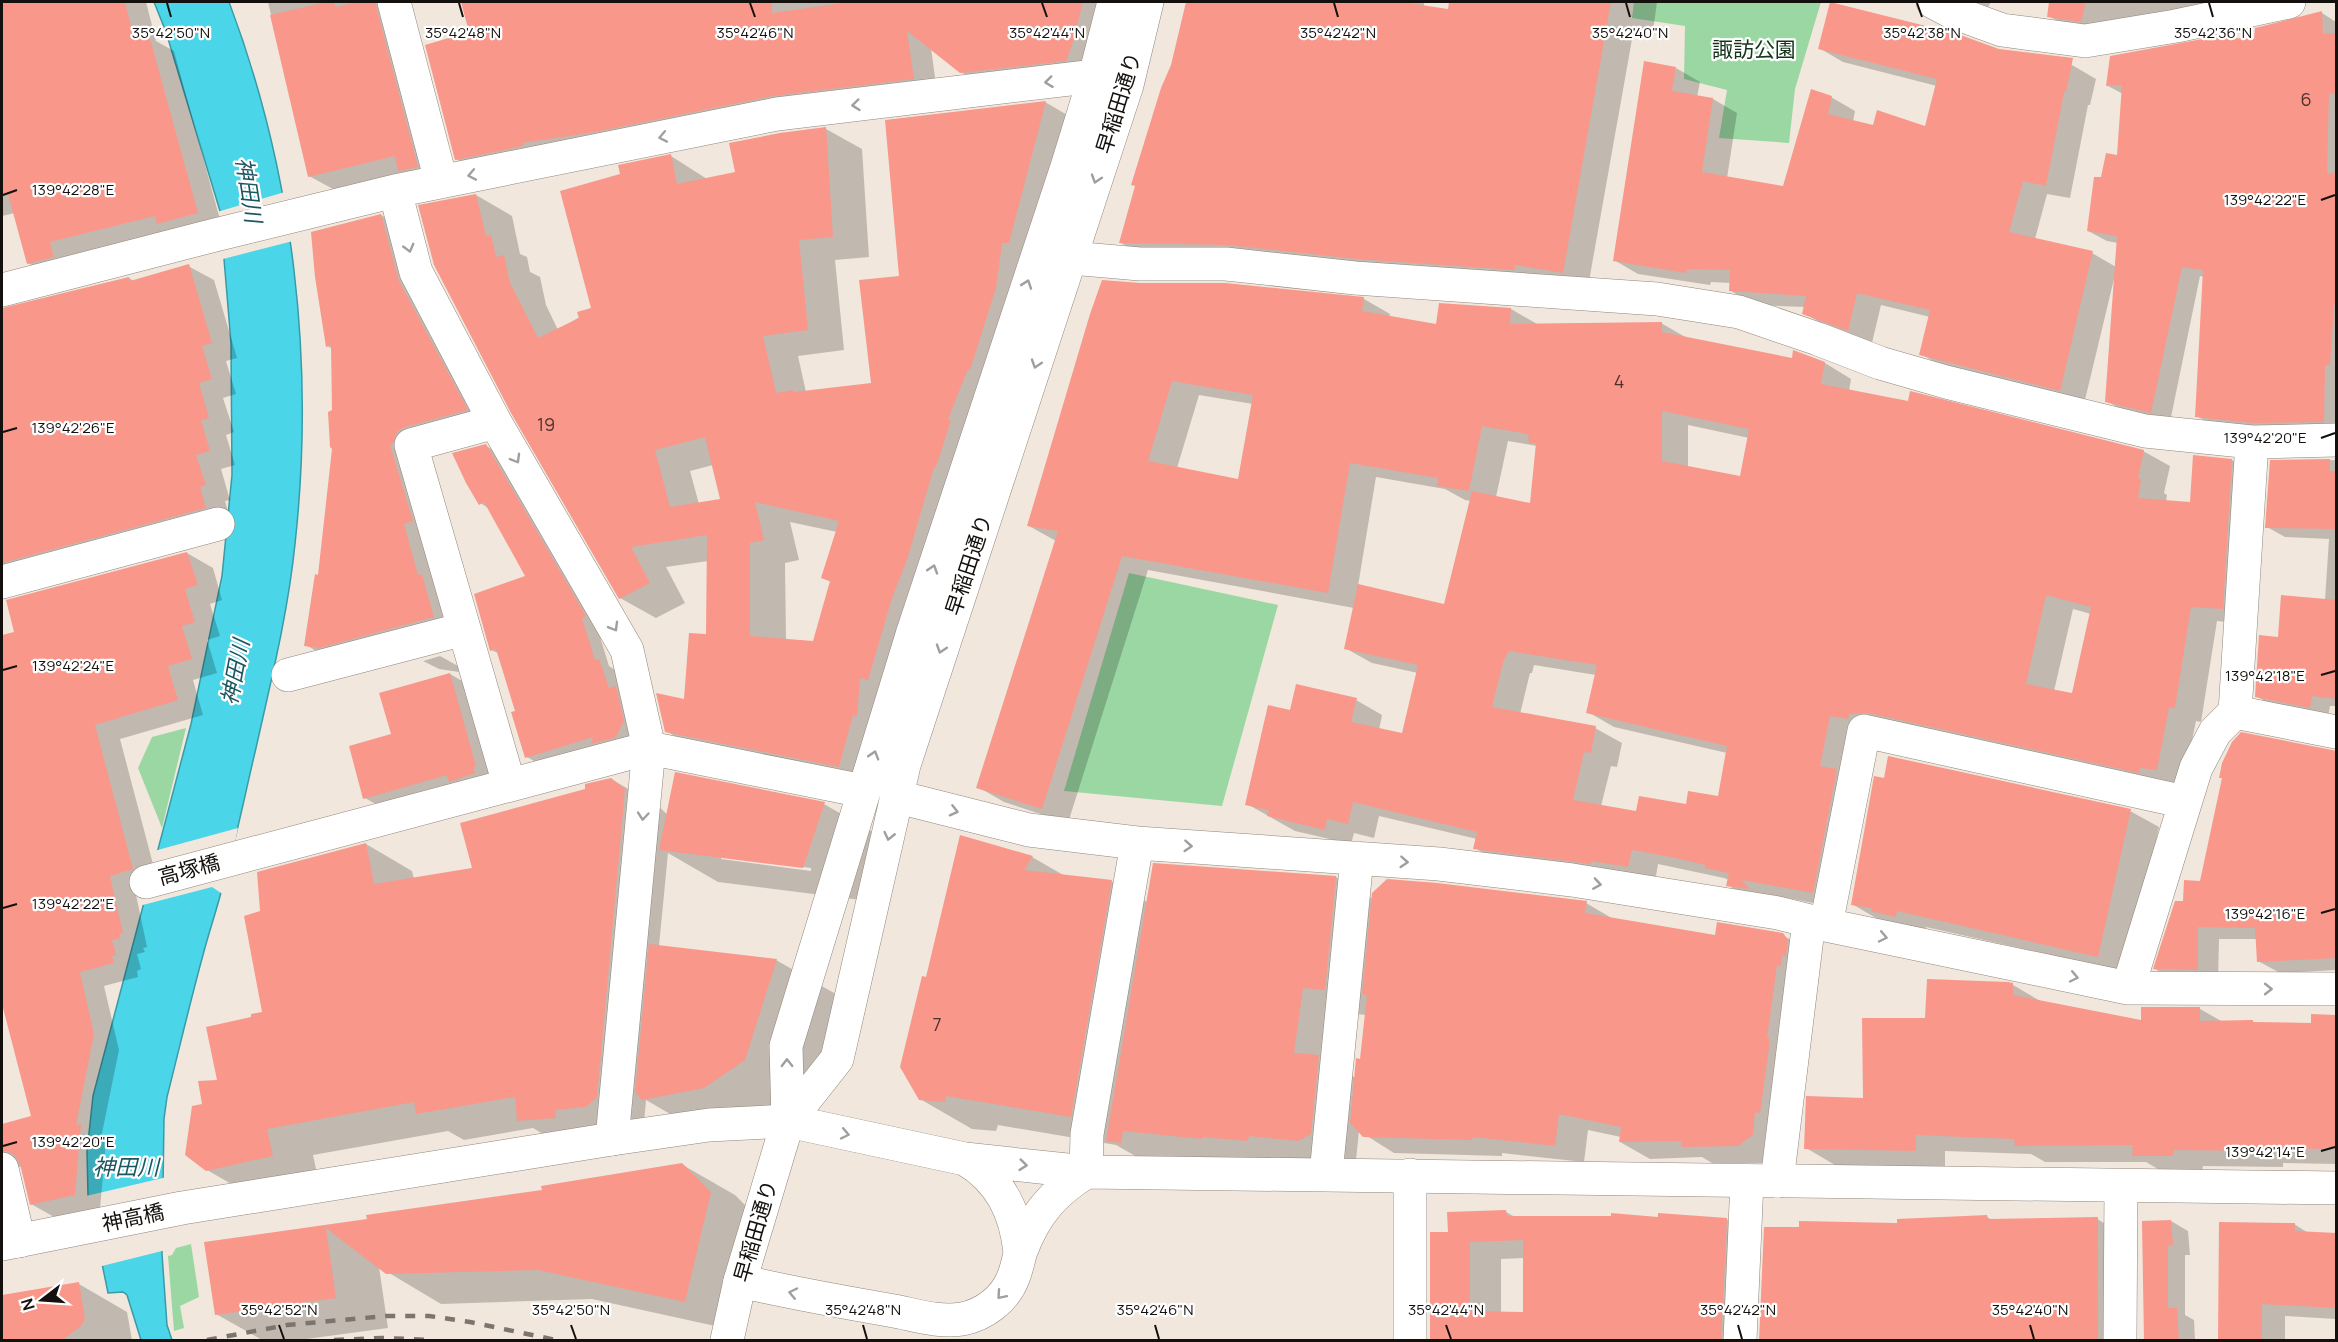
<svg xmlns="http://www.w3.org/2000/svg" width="2338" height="1342" viewBox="0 0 2338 1342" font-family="Manrope,'Noto Sans JP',sans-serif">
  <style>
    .green { fill: #9bd7a3 }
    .water { fill: #4ad5e8; stroke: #3a9aa6; stroke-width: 1.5 }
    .pier { fill: #f2e7dc }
    .shadow { fill: #0003; fill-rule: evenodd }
    .building { fill: #f9978b; fill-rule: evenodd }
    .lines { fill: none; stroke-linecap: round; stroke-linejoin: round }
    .minor-casing { stroke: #90867c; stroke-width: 34 }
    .tertiary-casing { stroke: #90867c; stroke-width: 34 }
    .primary-casing { stroke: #90867c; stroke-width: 34 }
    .minor { stroke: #fff; stroke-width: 33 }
    .tertiary { stroke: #fff; stroke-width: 33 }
    .primary { stroke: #fff; stroke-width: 33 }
    .rail { stroke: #7c746e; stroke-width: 4.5; stroke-dasharray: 10 10; stroke-linecap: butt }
    .oneway { stroke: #a19f9e }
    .ticks { fill: none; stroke: #14100d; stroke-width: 2 }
    .labels { text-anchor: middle; stroke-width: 4.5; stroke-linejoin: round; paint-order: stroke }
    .number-label { font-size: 18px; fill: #4d322c }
    .park-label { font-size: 21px; fill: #15351b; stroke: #fff }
    .street-label { font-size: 21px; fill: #14100d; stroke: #fff }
    .water-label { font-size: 22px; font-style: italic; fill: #1d565f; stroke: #fff }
    .ticks-label { font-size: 15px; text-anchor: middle; fill: #14100d; stroke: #fff; stroke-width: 4.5; stroke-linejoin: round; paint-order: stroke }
  </style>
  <rect width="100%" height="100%" fill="#f2e7dc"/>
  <path class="green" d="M1634 2H1821L1795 89 1789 143 1719 138 1727 90 1684 79 1685 26 1632 18Z
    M1129 573 1278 605 1222 806 1064 791Z
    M186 728 162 828 138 768 152 737Z
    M191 1244 199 1297 180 1306 184 1328 174 1331 168 1256 172 1255 176 1248Z"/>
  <path class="water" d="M154 2H229C294 174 315 362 295 544 288 613 271 681 256 748 245 794 236 840 223 885 217 909 209 932 203 955 190 1002 179 1050 167 1097L164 1119 162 1254 167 1325 172 1340H141L127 1295 123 1292 108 1293 88 1195 87 1152 93 1096 191 724 222 576 232 475 231 343 220 211 166 32Z"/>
  <path class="pier" d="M285 192 293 241 223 259 217 212Z
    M238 828 224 895 212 887 139 906 154 851Z
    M167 1177 166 1250 98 1267 86 1196Z"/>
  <path class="shadow" d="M2 2H146L156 41 174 51 222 227 54 278 28 263 15 213 2 216Z
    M268 2H396L441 181 333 189 309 176Z
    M462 2H1110L1096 59 985 86 961 72 931 48 937 92 480 173 456 159 471 33Z
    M1191 2H1424V6L1449 10 1450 2H1657L1653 31 1634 28 1588 287 1146 257 1121 243Z
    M1976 2H1991L1988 7Z
    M2051 2H2245L2191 17 2067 27 2049 16Z
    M1831 3 1963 37 1995 49 2026 54 2072 65 2096 79 2090 105H2088L2070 198 2047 194 2035 239 2092 253 2116 267 2118 243 2107 241 2088 231 2102 179 2118 156 2123 94 2108 86 2261 41 2322 13 2336 22V431L2215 427 2197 416 2204 277 2200 276 2170 422 2125 412 2107 401 2115 279H2114L2084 404 1945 368 1921 354 1930 317 1881 305 1872 343 1828 327 1804 313 1805 307 1755 305 1731 291V283L1711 282 1710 285 1638 274 1614 260 1676 68 1700 82 1697 97 1713 99 1737 113 1727 178 1784 188 1831 97 1855 111 1853 122 1874 127 1926 128 1937 86 1843 62 1819 48Z
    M1045 102 1081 123 874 787 702 752 666 731 685 701 708 636V561L666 567 685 603 656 618 620 598 435 265 476 195 512 216 520 254 527 257 530 272 540 277 546 305 558 330 593 309 621 176 671 156 707 179 737 173 826 129 862 149 869 257 835 260 844 350 798 356 806 392 872 385 901 277ZM713 465 722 501 699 504 690 471ZM790 522 837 532 822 578 831 582 814 643 786 641 785 563 799 560Z
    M381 215 399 225 484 420 423 436 451 627 323 655 306 645 319 576 334 448 333 349 327 346Z
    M188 266 214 280 237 358 226 361 236 394 223 398 234 432 226 435 235 465 221 469 230 500 225 501 231 522 2 591V310L129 278 135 282Z
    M1364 299 1390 314 1389 318 1437 326 1511 309 1537 324 1661 323 1687 338 1793 360 1795 352 1825 363 1851 379 1849 391 2143 451 2170 466 2164 493 2167 495 2166 502 2192 504 2232 460 2258 475 2249 624 2217 621 2201 722 2196 721 2183 784 1875 729 1839 908 1766 894 1773 903 1754 900 1727 885 1729 880 1724 878 1658 864 1655 882 1501 864 1475 848 1477 839 1379 816 1374 838 1354 833 1351 844 1295 831 1247 804 1291 712 1356 700 1382 715 1379 730 1403 735 1418 673 1372 663 1345 648 1354 608 1148 570 1068 823 1004 802 978 787 1056 541 1029 526 1091 314ZM1199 395 1253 404 1240 481 1177 468ZM1688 425 1749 438 1741 478 1688 467ZM1508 441 1537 446 1531 505 1496 497ZM1376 477 1445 489 1465 500 1471 501 1445 606 1358 586ZM2073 609 2091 614 2073 695 2054 691ZM1534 665 1596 675 1588 712 1614 727 1727 753 1719 798 1687 806 1637 813 1601 806 1611 766 1617 767 1622 743 1595 728 1520 714 1530 673H1532Z
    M486 446 502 455 597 627 609 666 615 670 632 697 631 746 543 766 527 757 517 712 500 654 491 650 527 577 490 509 480 503Z
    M2336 460V706H2330L2328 717 2275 707 2256 696 2279 639 2325 600 2329 539 2285 537 2267 527 2271 462Z
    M187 553 213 568 222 600 210 604 220 636 207 640 217 673 193 680 203 715 120 739 158 883 135 890 147 947 143 948 145 952 137 954 141 969 137 971 138 977 104 986 119 1050 101 1138 106 1140 100 1209 56 1218 31 1204 22 1166 15 1169 2 1230V1125L33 1117 2 999V637L16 633Z
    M440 656 458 666 459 672 439 669 423 661Z
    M450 674 476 689 502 781 391 813 365 798Z
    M2336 752V970L2280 973 2258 961 2257 939H2219L2218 981H2176L2155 969 2185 902 2201 882Z
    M611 779 658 806 668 815 824 804 881 837 861 900 718 882 668 853 659 946 776 960 841 997 809 1097 708 1136 646 1100 644 1124 565 1147 533 1128 464 1140 448 1131 313 1155 319 1183 254 1197 207 1170 204 1105 253 1018 264 1013 261 912 366 844 412 871 414 879 474 870 586 790ZM721 856 811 868V871L721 859Z
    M2130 811 2159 827 2127 972 1926 927 1925 932 1881 921 1852 904Z
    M1032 857 1065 876 1111 881 1147 902 1154 864 1336 877 1373 899 1586 903 1615 920 1716 936 1782 935 1812 952 1769 1163H1712L1702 1157 1650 1159 1620 1142 1621 1137 1588 1130 1584 1162 1502 1153V1156L1394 1153 1359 1131 1356 1160 1247 1164 1168 1156 1166 1169 1153 1166 1116 1145 998 1125 996 1131 972 1129 920 1099 927 978ZM1348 1013 1366 1015 1361 1060 1356 1078 1340 1070Z
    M2013 985 2042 1002 2142 1022 2200 1009 2223 1022 2252 1021 2256 1023 2312 1025 2336 1017V1164L2283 1163V1167L2203 1166 2202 1172H2163L2146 1162H2045L2031 1154 1945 1151V1167L1835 1165 1806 1148 1864 1099 1927 1019Z
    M681 1164 735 1195 764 1224 738 1331 592 1299 441 1304 379 1267 388 1328 299 1340H262L216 1314 206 1243 369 1220 543 1191Z
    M1506 1212 1515 1217 1726 1219 1757 1238 1753 1340H1432L1449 1233ZM1525 1258V1313H1501V1259Z
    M1987 1217 1994 1221 2097 1219 2128 1237 2130 1340H1760L1898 1225Z
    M2171 1221 2188 1231 2190 1255H2185V1315L2194 1320 2195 1340H2145Z
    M2294 1224 2310 1234 2336 1235V1319L2285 1316V1340H2220Z
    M79 1284 127 1312 132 1340H2V1297Z"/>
  <path class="building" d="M2 2H125L134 39 149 35 198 213 157 224 155 216 50 242 54 257 27 264 8 194 2 195Z
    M327 2H334L335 7 359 2H375L418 167 398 171 395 156 308 177 270 15Z
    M461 2H772V13L851 2H1083L1072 45 1066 61 960 73 907 31 914 79 773 96 595 132 522 143 523 146 455 160 425 45 469 32Z
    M1186 2H1401L1448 9 1449 2H1611L1563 273 1515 265V270L1357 259 1228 245 1119 243 1135 186 1131 185 1161 88 1171 65Z
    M1830 2 1926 26V28L1963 36 1999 49 2073 58 2066 92H2064L2046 186 2023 181 2009 232 2093 251 2060 391 1919 355 1930 310 1857 293 1848 331 1802 314 1806 296 1729 291 1730 270 1687 269 1686 273 1613 261 1644 61 1676 67 1672 91 1713 98 1702 172 1783 186 1811 89 1832 96 1828 114 1873 125 1877 110 1925 126 1937 79 1818 49Z
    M2049 2H2086L2081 22 2047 17Z
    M2322 11 2323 34 2337 33V93L2329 94 2327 174 2337 172V304L2334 305 2330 365H2325L2324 422 2253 423 2195 417 2203 270 2182 267 2151 413 2105 402 2117 236 2087 231 2094 177H2101L2106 153 2117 155 2122 85 2106 86 2110 56 2213 37 2254 39 2255 28Z
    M1046 101 1009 243H1002L996 288 970 370 968 369 948 419 951 420 936 467H934L907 560 892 598 868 680 860 678 857 716 853 715 839 767 665 732 656 693 684 699 689 633 706 634 707 535 631 547 650 583 619 599 511 413 434 265 418 205 476 194 486 236 491 235 496 257 504 255 510 283 538 338 579 318 577 312 591 308 560 191 620 174 618 165 671 154 677 184 735 172 729 143 780 133 826 127 833 237 799 240 808 330 763 336 776 393 793 390 794 392 871 383 859 280 899 276 885 120ZM705 437 720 499 670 507 655 450ZM755 502 839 521 821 578 830 581 813 641 750 636V543L764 540Z
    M381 214 399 281 468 410 405 427 397 432 393 444 390 445 413 521 404 524 418 575 422 574 434 617 319 648 304 646 315 574 318 575 332 449 330 447 328 412 332 410 331 345 326 347 315 277 311 232Z
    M189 264 212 343 202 346 212 379 199 383 209 418 201 420 210 451 196 455 206 485 200 487 206 508 2 563V308L129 277 130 281Z
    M1102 280 1140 283H1225L1364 297 1362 311 1436 324 1439 303 1511 308 1510 324 1662 322V332L1792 358 1793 350 1825 362 1821 384 1908 401 1910 391 2144 450 2138 478 2141 479 2138 498 2190 502 2193 455 2232 459 2223 609 2191 607 2175 708 2169 707 2157 770 2140 768 2139 773 1868 713 1849 714 1848 719 1830 716 1820 766 1837 769 1813 893 1742 880 1749 889 1726 886 1729 873 1705 868V865L1676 858 1632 850 1628 867 1591 861V864L1473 849 1477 832 1353 802 1348 824 1327 819 1325 830 1267 816 1269 810 1245 805 1268 705 1290 710 1296 684 1357 698 1351 722 1402 733 1418 665 1344 649 1358 584 1444 604 1472 491 1530 503 1536 443H1529L1528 434 1482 426 1469 491 1437 486 1438 478 1350 463 1328 593 1122 556 1042 809 976 788 1058 531 1027 526 1090 314ZM1172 381 1253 395 1238 479 1148 461ZM1662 411 1749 429 1740 476 1662 461ZM2046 595 2091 607 2072 693 2026 684ZM1508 651 1597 665 1586 713 1727 746 1718 796 1688 791 1686 804 1639 796 1636 811 1573 800 1584 752 1591 753 1596 726 1492 707 1504 659H1505Z
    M486 444 586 616 582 618 595 660 599 659 609 688 616 686 624 721 615 738 591 744 593 737 525 758 511 712 515 711 496 649 490 651 474 594 525 576 484 502 479 505 466 483 452 453Z
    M2330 459V471H2337V529L2265 528 2270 460Z
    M187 552 198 585 185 589 195 622 182 626 192 659 168 666 178 700 95 725 133 869 110 876 123 933H119L120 938 112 940 116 955 112 956 114 963 80 972 94 1034 76 1125 81 1124 75 1195 30 1205 20 1164 15 1156 8 1151H2V1124L31 1116 2 1004V635L14 632 6 600Z
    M2281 595 2337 600V699L2312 696 2310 708 2255 697 2259 635 2278 637Z
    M450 673 476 766 473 767 475 773 449 782 447 775 363 799 349 746 391 734 379 693Z
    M2241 732 2337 751V958L2257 962 2255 928 2198 927V970L2153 969 2175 901H2183L2184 880 2200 881 2222 778H2219L2222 763 2232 742Z
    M1888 756 2131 809 2098 957 1897 911 1896 917 1871 911 1872 908 1851 905 1874 776 1884 778Z
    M675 772 825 802 803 868 659 850Z
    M611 778 625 789 597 1097 586 1107 555 1110 556 1118 517 1121 515 1097 416 1114 414 1102 267 1129 273 1156 206 1171 185 1155 192 1106 202 1104 198 1081 217 1080 206 1027 251 1017V1014L262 1012 244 916 260 911 257 872 366 843 374 884 472 868 460 823 585 789V784Z
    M960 835 1033 856 1024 870 1112 880 1071 1117 946 1096 945 1102 919 1100 900 1067 922 976 926 977Z
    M1153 863 1336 876 1325 990 1303 988 1294 1053 1319 1055 1311 1134 1298 1141 1249 1136 1248 1141 1202 1137V1139L1123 1131 1121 1143 1106 1141Z
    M1387 879 1437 883 1587 901 1585 913 1715 935 1717 922 1783 933 1788 940 1786 956 1782 955 1781 966 1777 965 1767 1038H1769V1048L1760 1113 1755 1112 1753 1135 1738 1146 1681 1147 1682 1141 1619 1142 1621 1127 1559 1114 1555 1146 1473 1137 1472 1140 1363 1137 1350 1123 1356 1058 1360 1059 1367 995 1362 994 1372 893Z
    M649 944 777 959 745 1060 704 1088 642 1100 635 1092Z
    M1927 979 2008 982 2013 983V995L2141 1020V1007H2200V1021L2253 1020V1022L2311 1023V1014L2337 1015V1147H2324V1149L2254 1147V1151L2174 1150 2173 1156H2132L2133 1145 2015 1146 2014 1139 1916 1135V1151L1804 1149 1806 1096 1863 1098 1862 1018H1925Z
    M682 1163 711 1192 685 1302 538 1270 386 1274 326 1228 336 1298 215 1315 204 1242 367 1219 366 1215 542 1190 541 1186Z
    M1506 1210 1507 1216H1611V1213L1658 1217V1213L1727 1218 1721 1341H1430V1232H1448L1447 1212ZM1523 1240V1312L1470 1311V1242Z
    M1987 1215 1988 1219 2098 1217V1341H1759L1764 1227H1799V1221L1897 1223V1219Z
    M2171 1220 2173 1245 2168 1246V1308H2177L2179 1341H2144L2142 1221Z
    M2219 1222 2295 1223V1231L2337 1233V1308L2262 1304V1341H2218Z
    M79 1282 85 1319 80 1327 61 1341H2V1295Z"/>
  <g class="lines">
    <g class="minor-casing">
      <path id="minor" d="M394 2 441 181
        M1933 2 1950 11 2002 30 2085 41 2176 26 2289 2
        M395 191 416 272 495 422 627 650 649 748 612 1139
        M1071 258 1140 264H1226L1355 278 1657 299 1739 312 1818 339 1880 363 1946 382 2145 431 2252 442 2336 440
        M2 290 215 235 395 191 777 114 1095 76 1120 83
        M495 422 411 445 509 784
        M2 582 218 524
        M288 675 464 629
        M2235 712 2336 732
        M898 797 1029 830 1137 843 1439 864 1572 880 1778 913 1826 925 2128 988 2336 989
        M146 882 649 748 863 791
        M1826 925 1864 731 2185 802
        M2128 988 2196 768 2215 732 2235 712 2252 442
        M2 1169 19 1241
        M1086 1172 1087 1134 1137 843
        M1326 1174 1357 858
        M1410 1175V1340
        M1777 1181 1809 921
        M1740 1340 1747 1181
        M2120 1340 2121 1187"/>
    </g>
    <g class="tertiary-casing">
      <path id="tertiary" d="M965 1159C1001 1180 1016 1213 1020 1253
        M2 1244 182 1208 612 1139 709 1125 788 1121 965 1159 1086 1172 2336 1188
        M740 1281C791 1293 842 1302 894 1311 915 1315 940 1323 962 1319 984 1315 1005 1299 1013 1278 1017 1269 1018 1260 1021 1251 1035 1214 1053 1193 1086 1172"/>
    </g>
    <g class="primary-casing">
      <path id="primary" d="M788 1121 837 1059 904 765 1127 85 1147 2
        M727 1340 740 1281 788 1121 786 1046 912 635 1067 167 1095 76 1114 2"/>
    </g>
    <use href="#minor" class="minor"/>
    <use href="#tertiary" class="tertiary"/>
    <use href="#primary" class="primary"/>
    <path class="rail" d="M207 1340 287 1325 386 1316H429L470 1322 556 1340
      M334 1340 382 1338 433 1340"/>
  </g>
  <defs><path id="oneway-chevron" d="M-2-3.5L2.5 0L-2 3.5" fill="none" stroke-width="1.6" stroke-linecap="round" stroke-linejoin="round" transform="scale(1.5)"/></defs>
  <g class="oneway">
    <use href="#oneway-chevron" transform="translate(1049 82) rotate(173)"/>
    <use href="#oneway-chevron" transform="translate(856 105) rotate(174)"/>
    <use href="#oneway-chevron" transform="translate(663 137) rotate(169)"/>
    <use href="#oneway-chevron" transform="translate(472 175) rotate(169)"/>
    <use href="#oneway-chevron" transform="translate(1096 179) rotate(108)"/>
    <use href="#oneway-chevron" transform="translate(409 248) rotate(75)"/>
    <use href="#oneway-chevron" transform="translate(1027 284) rotate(-71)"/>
    <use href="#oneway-chevron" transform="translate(1036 364) rotate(108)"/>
    <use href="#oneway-chevron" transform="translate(516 459) rotate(60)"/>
    <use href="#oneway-chevron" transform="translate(933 569) rotate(-72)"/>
    <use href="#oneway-chevron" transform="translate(614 627) rotate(60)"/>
    <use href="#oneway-chevron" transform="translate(941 649) rotate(108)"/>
    <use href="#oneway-chevron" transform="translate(874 755) rotate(-73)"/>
    <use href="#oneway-chevron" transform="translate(954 811) rotate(14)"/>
    <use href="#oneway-chevron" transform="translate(643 816) rotate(95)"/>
    <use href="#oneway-chevron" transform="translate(889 836) rotate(103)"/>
    <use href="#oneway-chevron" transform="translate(1188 846) rotate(4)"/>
    <use href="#oneway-chevron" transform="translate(1404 862) rotate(4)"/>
    <use href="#oneway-chevron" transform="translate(1597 884) rotate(9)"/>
    <use href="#oneway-chevron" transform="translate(1883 937) rotate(12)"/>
    <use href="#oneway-chevron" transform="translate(2074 977) rotate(12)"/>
    <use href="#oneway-chevron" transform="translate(2268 989)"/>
    <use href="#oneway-chevron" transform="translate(787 1063) rotate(-91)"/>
    <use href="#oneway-chevron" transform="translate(845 1134) rotate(12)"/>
    <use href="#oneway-chevron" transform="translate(1023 1165) rotate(6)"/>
    <use href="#oneway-chevron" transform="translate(793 1293) rotate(-168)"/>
    <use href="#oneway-chevron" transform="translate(1001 1295) rotate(131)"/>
  </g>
  <path class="ticks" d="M167 3 171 17M459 3 463 17M750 3 755 17M1042 3 1047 17M1334 3 1338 17M1626 3 1630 17M1917 3 1922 17M2209 3 2213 17M3 195 17 190M2321 200 2335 195M3 432 17 428M2321 438 2335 433M3 670 17 666M2321 675 2335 671M3 908 17 904M2321 913 2335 909M3 1146 17 1142M2321 1151 2335 1147M279 1325 284 1339M571 1325 576 1339M863 1325 867 1339M1155 1325 1159 1339M1446 1325 1451 1339M1738 1325 1742 1339M2030 1325 2034 1339"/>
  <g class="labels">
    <g class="number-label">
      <text x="2306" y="106">6</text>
      <text x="1619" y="388">4</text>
      <text x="546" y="431">19</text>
      <text x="937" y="1031">7</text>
    </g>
    <g class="park-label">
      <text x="1754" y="57">諏訪公園</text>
    </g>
    <g class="street-label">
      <text transform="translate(1119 103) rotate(-73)" y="7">早稲田通り</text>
      <text transform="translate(969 565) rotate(-72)" y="7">早稲田通り</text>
      <text transform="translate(189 870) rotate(-15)" y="7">高塚橋</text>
      <text transform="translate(133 1218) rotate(-12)" y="7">神高橋</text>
      <text transform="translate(756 1231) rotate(-74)" y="7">早稲田通り</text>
    </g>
    <g class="water-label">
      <text transform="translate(249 190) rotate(81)" y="8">神田川</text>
      <text transform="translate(235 672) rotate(-79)" y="8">神田川</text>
      <text x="126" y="1175">神田川</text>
    </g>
  </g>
  <g class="ticks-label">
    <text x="171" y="38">35°42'50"N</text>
    <text x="463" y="38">35°42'48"N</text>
    <text x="755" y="38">35°42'46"N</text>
    <text x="1047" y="38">35°42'44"N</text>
    <text x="1338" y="38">35°42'42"N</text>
    <text x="1630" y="38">35°42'40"N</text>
    <text x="1922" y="38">35°42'38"N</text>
    <text x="2213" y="38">35°42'36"N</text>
    <text x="73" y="195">139°42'28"E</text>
    <text x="2265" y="205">139°42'22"E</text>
    <text x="73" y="433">139°42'26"E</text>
    <text x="2265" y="443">139°42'20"E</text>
    <text x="73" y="671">139°42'24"E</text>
    <text x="2265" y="681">139°42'18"E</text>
    <text x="73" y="909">139°42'22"E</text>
    <text x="2265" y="919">139°42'16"E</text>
    <text x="73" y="1147">139°42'20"E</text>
    <text x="2265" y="1157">139°42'14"E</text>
    <text x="279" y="1315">35°42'52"N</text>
    <text x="571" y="1315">35°42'50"N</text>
    <text x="863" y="1315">35°42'48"N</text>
    <text x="1155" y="1315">35°42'46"N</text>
    <text x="1446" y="1315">35°42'44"N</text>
    <text x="1738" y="1315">35°42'42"N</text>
    <text x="2030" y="1315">35°42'40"N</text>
  </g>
  <rect width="2338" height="1342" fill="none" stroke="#14100d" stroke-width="6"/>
  <g transform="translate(42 1300) rotate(253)" stroke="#ffffff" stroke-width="4.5" paint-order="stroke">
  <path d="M0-4.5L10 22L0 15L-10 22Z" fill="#14100d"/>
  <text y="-9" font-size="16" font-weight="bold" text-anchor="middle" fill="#14100d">N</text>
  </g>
</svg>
